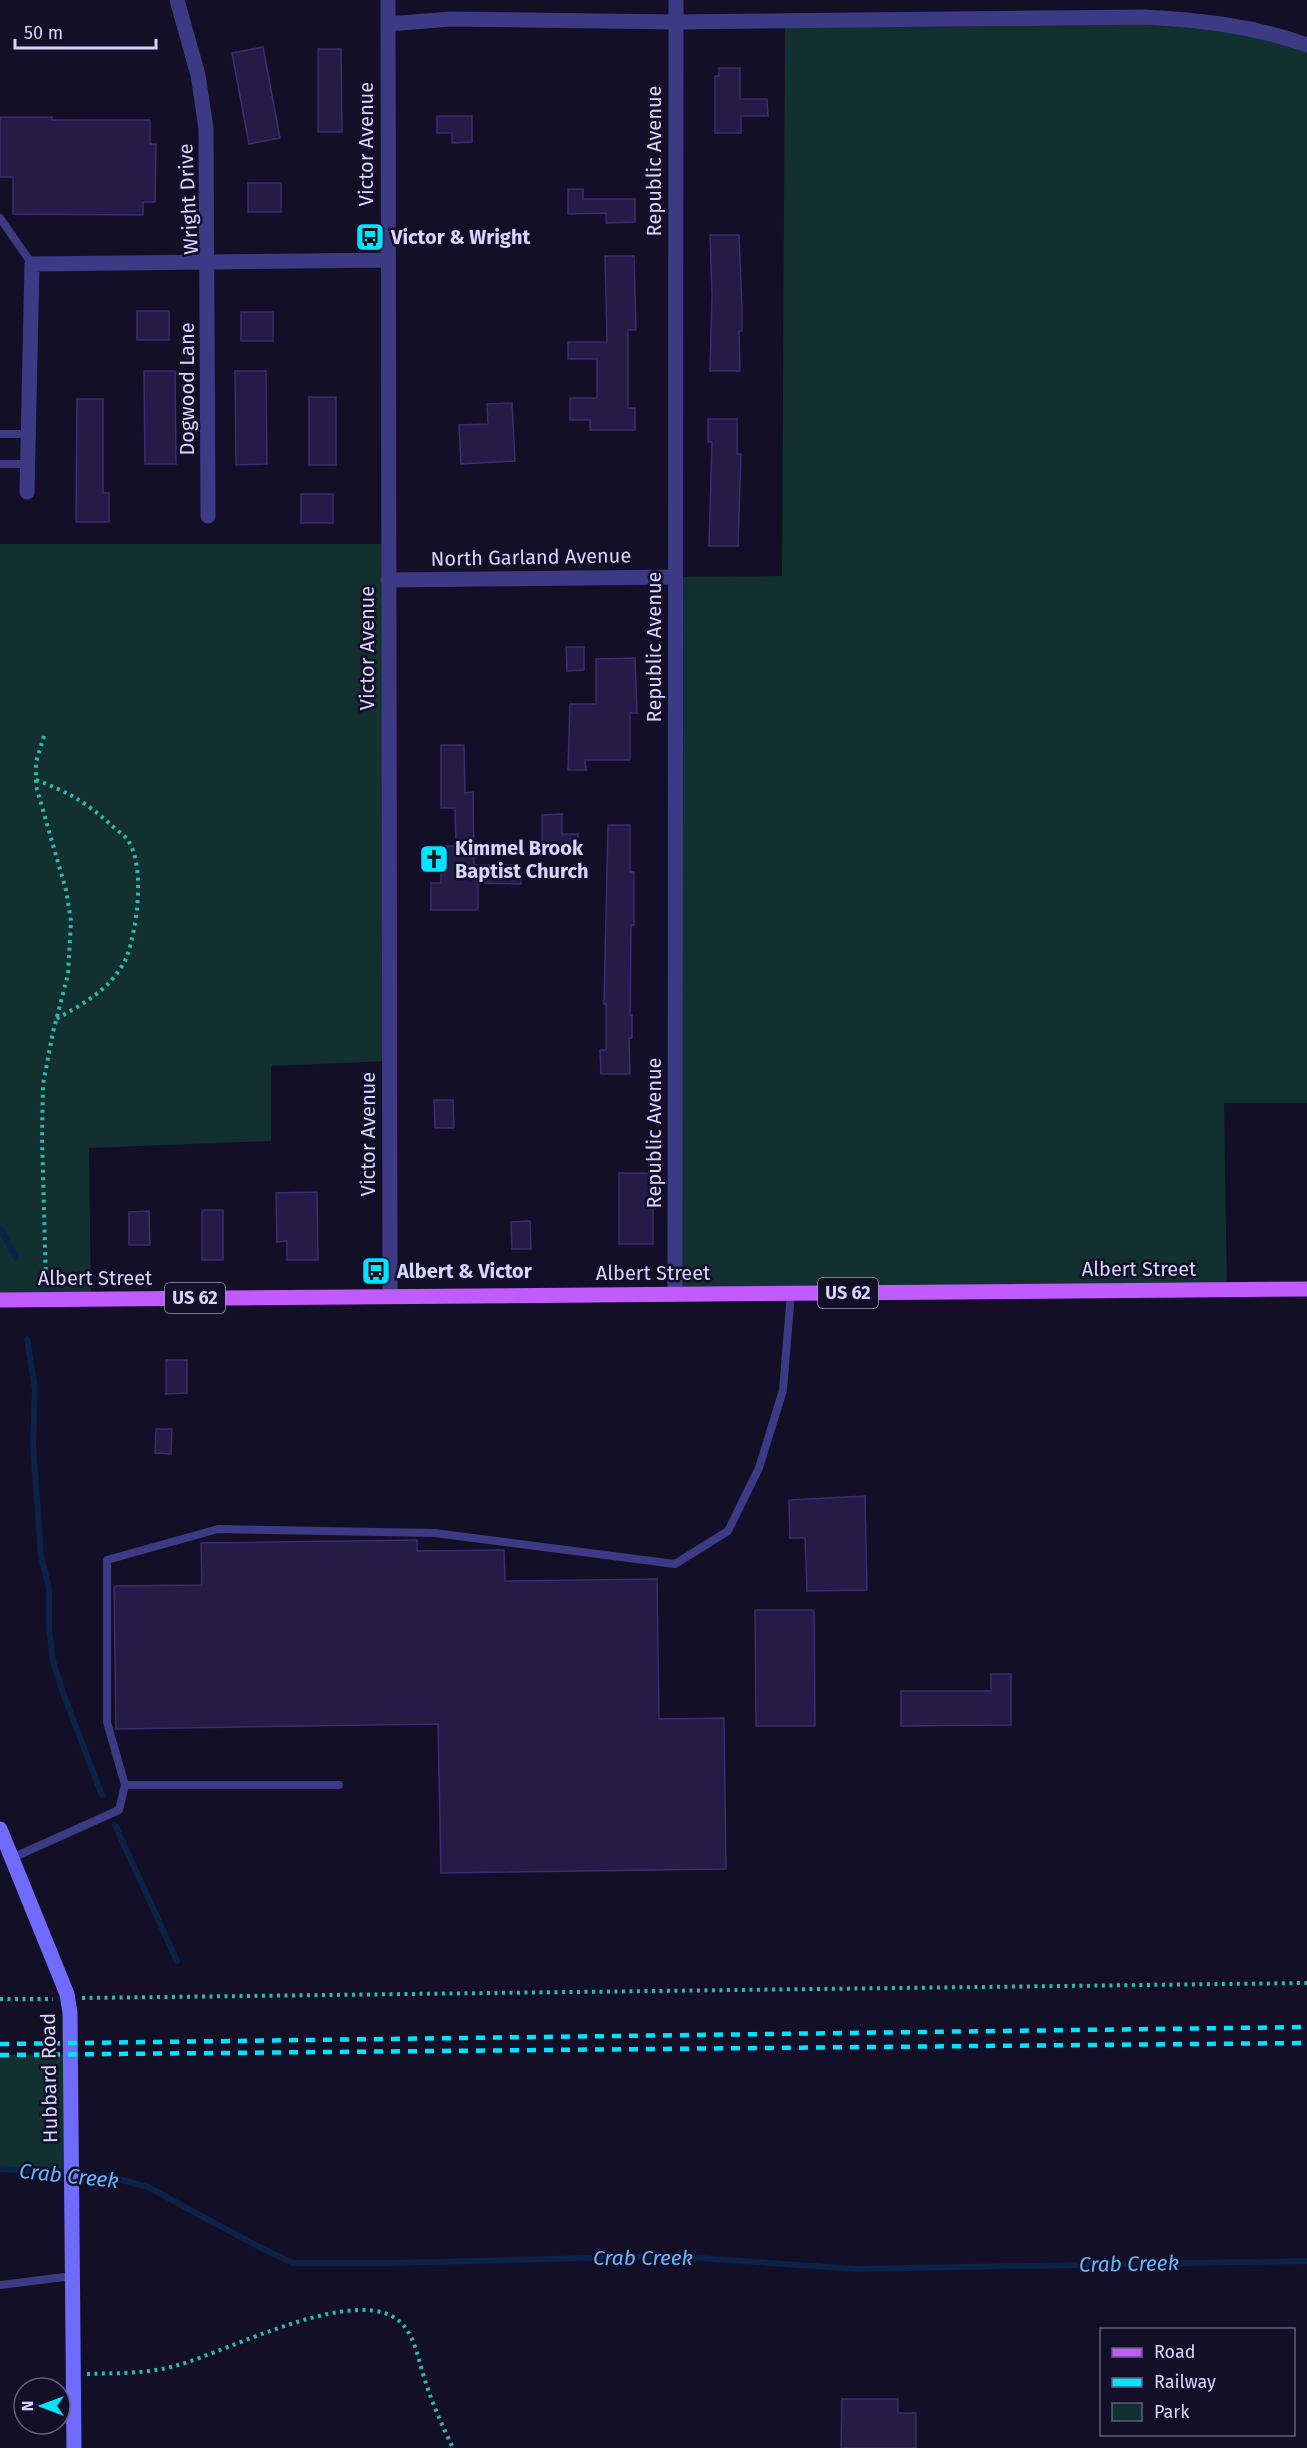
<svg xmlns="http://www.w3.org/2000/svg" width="1307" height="2448" viewBox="0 0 1307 2448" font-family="'Fira Sans',sans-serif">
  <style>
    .green { fill: #12302f }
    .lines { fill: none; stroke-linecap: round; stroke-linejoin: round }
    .stream { stroke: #0c2248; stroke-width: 6 }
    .building { fill: #241b47; stroke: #3b2d73; stroke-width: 1.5 }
    .path { stroke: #2fb8b0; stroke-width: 4; stroke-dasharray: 3 4.5; stroke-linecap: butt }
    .lane { stroke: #3d3a85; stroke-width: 8 }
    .street { stroke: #3d3a85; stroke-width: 15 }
    .secondary { stroke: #6f6bff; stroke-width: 15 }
    .primary { stroke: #c25bff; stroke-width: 15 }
    .rail { stroke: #00e5ff; stroke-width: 4.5; stroke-dasharray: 9 8; stroke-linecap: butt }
    .labels { text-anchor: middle; stroke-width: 5; stroke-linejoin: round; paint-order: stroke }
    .shield { fill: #130f26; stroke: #9e99be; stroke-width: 1.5 }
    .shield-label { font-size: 18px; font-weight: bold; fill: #d9d4ff }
    .street-label { font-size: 20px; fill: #d9d4ff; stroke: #130f26 }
    .poi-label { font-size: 20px; font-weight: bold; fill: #d9d4ff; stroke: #130f26; text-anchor: start }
    .water-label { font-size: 21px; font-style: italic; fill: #62b6ff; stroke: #130f26 }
  </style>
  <rect width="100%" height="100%" fill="#130f26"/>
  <path class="green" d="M1145 17 1307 45V1103H1224L1227 1289 675 1294V577L782 576 785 21Z
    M0 544H388L389 1061 271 1066V1141L89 1148 91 1299 0 1300Z
    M71 2054 72 2174 0 2169V2055Z"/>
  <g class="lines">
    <path class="stream" d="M0 1228 16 1258
      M27 1339 35 1389 33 1445 41 1556 49 1588V1628L53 1661 64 1696 102 1795
      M115 1825 177 1961
      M0 2169 107 2176 148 2187 259 2247 293 2263H393L670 2256 855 2269 1307 2261"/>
  </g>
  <path class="building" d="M263 47 280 138 249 144 232 53Z
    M318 49H341L342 132H318Z
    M719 68H740V99H767L768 116H741V133H715V76H719Z
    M437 116H472V142L452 143V133H437Z
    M0 117H52V120H150V144H156L155 202H143V215L13 214V177H0Z
    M248 183H281V212H248Z
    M568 189H583V199H635V222L606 223V213L568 214Z
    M710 235H739L742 308V331H739L740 371H710L712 295Z
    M605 256H634L636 330H628V408H635V430H590V420H570V398H597V359H568V342H607Z
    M137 311H169V340H137Z
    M241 312H273V341H241Z
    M144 371H175L176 464H145Z
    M235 371H266L267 464 236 465Z
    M309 397H336V465H309Z
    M77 399H103V493H109V522H76Z
    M512 403 515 461 461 464 459 425 488 424 487 404Z
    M708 419H737V454H741L738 546H709L712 442H708Z
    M301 494H333V523H301Z
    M566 647H584V670L567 671Z
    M635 658 637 713H630V760H585L586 770H568L570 704H596V659Z
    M441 745H464L465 793 473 792 474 865H521V884L478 883V910H431V883H441V846H456L455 808H441Z
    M562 814V834H578V850L542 851V815Z
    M608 825H630V872H634V925H631L630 1015H632V1038H629L630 1074H601L600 1050H606V1004H604Z
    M434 1100H453L454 1128H435Z
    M619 1173H653V1244H619Z
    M317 1192 318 1260H287V1241L277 1242 276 1193Z
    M202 1210H223V1260H202Z
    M149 1211 150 1245H129V1212Z
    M530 1221 531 1249H512L511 1222Z
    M166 1360H187V1393L166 1394Z
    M156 1429H172L171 1454 155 1453Z
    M865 1496 867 1590 807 1591 805 1538H790L789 1500Z
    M417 1540V1551L504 1550 505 1581 657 1579 659 1719 724 1718 726 1869 441 1873 438 1724 116 1729 114 1586 202 1585 201 1543Z
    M755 1610H814L815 1726H756Z
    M991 1674H1011V1725L901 1726V1691H991Z
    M842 2399H898V2413H916V2448H841Z"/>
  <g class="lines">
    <path class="path" d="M44 736 36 762V786L66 890 71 921 68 974 53 1032 43 1084 42 1137 46 1284
      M36 780C66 791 86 802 110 824 115 829 123 834 127 839 146 865 137 928 127 956 124 965 115 976 109 983 94 998 74 1009 56 1019
      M82 1998 1307 1983
      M0 1999H53
      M87 2374C117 2373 149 2374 178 2365 227 2352 366 2278 404 2326 416 2341 418 2359 424 2377 431 2401 442 2425 453 2448"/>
    <path class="lane" d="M0 218 32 264
      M0 434H28
      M0 464H28
      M125 1785H339
      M12 1858 119 1810 125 1785 107 1722V1560L218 1529 435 1533 675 1564 728 1531 759 1468 783 1390 791 1293
      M0 2285 73 2276"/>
    <path class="street" d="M177 0 198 75 206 128 208 516
      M388 0 390 1296
      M388 24 451 19 676 22 1145 17C1201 20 1254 26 1307 45
      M27 492 32 264 387 260
      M388 580 675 577
      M675 1294 676 0"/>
    <path class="secondary" d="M0 1829 67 1994 70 2013 74 2448"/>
    <path class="primary" d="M0 1300 1307 1289"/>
    <path class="rail" d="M0 2044 1307 2027
      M0 2055 1307 2043"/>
  </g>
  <defs>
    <g id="bus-square" transform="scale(1.5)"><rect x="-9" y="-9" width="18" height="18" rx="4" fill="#00e5ff" stroke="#130f26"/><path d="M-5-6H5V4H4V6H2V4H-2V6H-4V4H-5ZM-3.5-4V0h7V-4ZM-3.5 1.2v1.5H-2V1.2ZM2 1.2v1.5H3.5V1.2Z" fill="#111"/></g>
    <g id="church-square" transform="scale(1.5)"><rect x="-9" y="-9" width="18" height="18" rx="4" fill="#00e5ff" stroke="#130f26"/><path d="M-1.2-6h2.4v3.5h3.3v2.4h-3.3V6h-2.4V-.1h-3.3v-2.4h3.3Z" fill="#111"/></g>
  </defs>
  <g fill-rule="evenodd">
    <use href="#bus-square" x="370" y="237"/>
    <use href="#church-square" x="434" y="859"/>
    <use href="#bus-square" x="376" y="1271"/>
  </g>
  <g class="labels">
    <g class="shield">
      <rect x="818" y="1278" width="60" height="30" rx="4.5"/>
      <rect x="165" y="1283" width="60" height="30" rx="4.5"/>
    </g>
    <g class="shield-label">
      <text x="848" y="1299">US 62</text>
      <text x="195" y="1304">US 62</text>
    </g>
    <g class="street-label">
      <text transform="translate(366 144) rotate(-90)" y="7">Victor Avenue</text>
      <text transform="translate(654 161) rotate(-90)" y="7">Republic Avenue</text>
      <text transform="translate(188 199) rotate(-93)" y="7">Wright Drive</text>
      <text transform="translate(187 389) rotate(-90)" y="7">Dogwood Lane</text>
      <text transform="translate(531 557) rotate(-1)" y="7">North Garland Avenue</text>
      <text transform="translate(654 647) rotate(-90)" y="7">Republic Avenue</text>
      <text transform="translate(367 648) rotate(-90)" y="7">Victor Avenue</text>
      <text transform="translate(654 1133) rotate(-90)" y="7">Republic Avenue</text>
      <text transform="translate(368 1134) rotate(-90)" y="7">Victor Avenue</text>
      <text x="1139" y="1276">Albert Street</text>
      <text x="653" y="1280">Albert Street</text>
      <text x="95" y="1285">Albert Street</text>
      <text transform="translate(49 2078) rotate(-91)" y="7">Hubbard Road</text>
    </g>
    <g class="poi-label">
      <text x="391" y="244">Victor &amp; Wright</text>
      <text x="455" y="855">Kimmel Brook<tspan x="455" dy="23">Baptist Church</tspan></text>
      <text x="397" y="1278">Albert &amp; Victor</text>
    </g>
    <g class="water-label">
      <text transform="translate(69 2176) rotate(6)" y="7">Crab Creek</text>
      <text x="643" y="2265">Crab Creek</text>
      <text transform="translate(1129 2264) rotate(-1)" y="7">Crab Creek</text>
    </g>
  </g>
  <rect x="1100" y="2328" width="195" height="108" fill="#130f26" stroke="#625e7d" stroke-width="1.5"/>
  <rect x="1112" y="2348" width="30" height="9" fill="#c25bff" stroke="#625e7d" stroke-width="1.5"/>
  <text x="1154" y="2358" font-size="18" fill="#d9d4ff">Road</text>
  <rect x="1112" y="2378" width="30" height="9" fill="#00e5ff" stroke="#625e7d" stroke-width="1.5"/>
  <text x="1154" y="2388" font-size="18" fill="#d9d4ff">Railway</text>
  <rect x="1112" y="2403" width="30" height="18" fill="#12302f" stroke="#625e7d" stroke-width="1.5"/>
  <text x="1154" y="2418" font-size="18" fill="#d9d4ff">Park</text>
  <g transform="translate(42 2406) rotate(270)"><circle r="28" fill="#130f26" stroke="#625e7d" stroke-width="1.5"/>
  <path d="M0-4.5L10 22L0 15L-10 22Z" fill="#00e5ff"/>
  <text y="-9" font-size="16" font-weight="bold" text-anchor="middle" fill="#d9d4ff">N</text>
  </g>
  <path d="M15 39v9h141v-9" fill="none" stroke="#d9d4ff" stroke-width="3"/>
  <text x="24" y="39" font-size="18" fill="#d9d4ff" stroke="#130f26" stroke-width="4.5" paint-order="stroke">50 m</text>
</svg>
